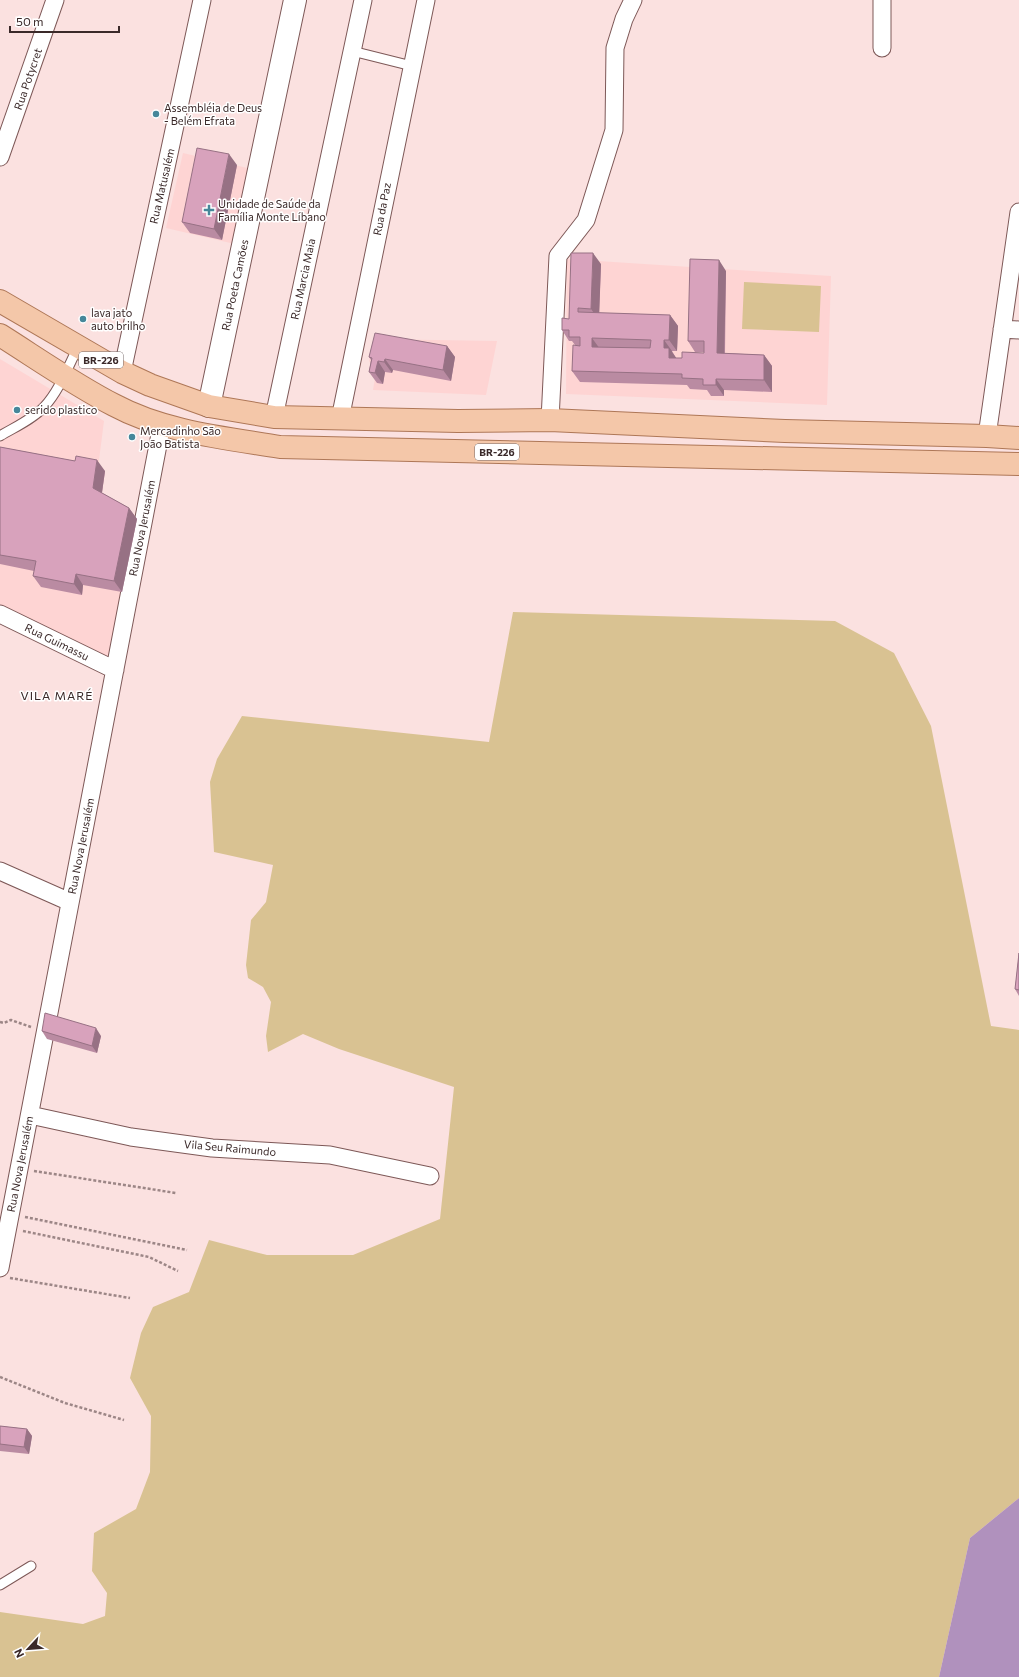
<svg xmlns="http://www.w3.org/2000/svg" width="1019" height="1677" viewBox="0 0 1019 1677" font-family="Commissioner,sans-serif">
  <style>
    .built { fill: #fed4d3 }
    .green { fill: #d9c292 }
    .water { fill: #b091bd }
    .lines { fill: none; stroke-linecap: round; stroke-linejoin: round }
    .lane-casing { stroke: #7d5857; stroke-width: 11 }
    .street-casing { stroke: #7d5857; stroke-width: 19 }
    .secondary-casing { stroke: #7d5857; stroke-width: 24 }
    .primary-casing { stroke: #ae7757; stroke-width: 24 }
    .path { stroke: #9c8686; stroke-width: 2.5; stroke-dasharray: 3 2; stroke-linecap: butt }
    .lane { stroke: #fff; stroke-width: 9 }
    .street { stroke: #fff; stroke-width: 17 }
    .secondary { stroke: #fff; stroke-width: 22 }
    .primary { stroke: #f4c7a9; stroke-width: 22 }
    .wall { fill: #ba8ba2 }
    .shaded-wall { fill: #977184 }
    .building { fill: #d8a2bc; stroke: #977184; fill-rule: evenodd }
    .poi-dot { fill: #46879a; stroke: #fff; stroke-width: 1.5 }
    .labels { text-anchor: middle; stroke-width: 3; stroke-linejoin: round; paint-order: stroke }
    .shield { fill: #fff; stroke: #756969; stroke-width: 1 }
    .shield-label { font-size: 10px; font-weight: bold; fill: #3a2929 }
    .street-label { font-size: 11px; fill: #3a2929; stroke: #fff }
    .poi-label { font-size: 11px; fill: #3a2929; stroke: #fff; text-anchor: start }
    .neighbourhood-label { font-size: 12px; letter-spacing: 1px; fill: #3a2929; stroke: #fff }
  </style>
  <rect width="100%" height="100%" fill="#fbe1e0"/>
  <path class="built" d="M183 153 256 170 239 245 166 228Z
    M567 259 831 276 827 405 566 394Z
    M374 339 497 341 486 395 373 390 376 371 369 361Z
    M0 359 104 421 98 468 105 471 101 499 137 519 109 658 0 605Z"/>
  <path class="green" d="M744 282 821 286 819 332 742 329Z
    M513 612 835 621 894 653 931 726 991 1026 1019 1030V1498L970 1538 939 1677H0V1612L83 1624 105 1616 107 1593 92 1571 94 1533 136 1509 150 1472 151 1416 130 1378 141 1333 153 1307 189 1292 209 1240 267 1255H353L440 1219 454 1087 339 1049 303 1034 268 1052 266 1036 271 1002 263 987 248 978 246 965 251 920 266 902 273 865 214 852 210 782 217 759 242 716 489 742Z"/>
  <path class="water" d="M1019 1498V1677H939L970 1538Z"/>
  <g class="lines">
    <g class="lane-casing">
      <path id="lane" d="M352 51 412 66
        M0 436C15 427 33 419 44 407 59 391 68 367 78 347
        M0 1585 31 1566"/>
    </g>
    <g class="street-casing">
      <path id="street" d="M882 48V0
        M0 157 55 0
        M1002 329 1019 330
        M122 372 202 0
        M274 417 363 0
        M340 419 426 0
        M550 420 558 256 586 220 614 130 615 48 624 19 633 0
        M987 436 1019 212
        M0 614 115 670
        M0 871 70 902
        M30 1115 131 1137 212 1148 330 1155 430 1176
        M0 1268 162 424"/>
    </g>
    <g class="secondary-casing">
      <path id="secondary" d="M209 406 295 0"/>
    </g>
    <g class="primary-casing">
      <path id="primary" d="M0 301 122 372 150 385 209 406 274 417 458 421 550 420 785 431 987 436 1019 438
        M0 335C38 359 75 385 114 405 164 432 225 438 280 447L1019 464"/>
    </g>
    <path class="path" d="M0 1022 4 1023 11 1020 31 1027
      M34 1171 176 1193
      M25 1217 187 1250
      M23 1231 149 1257 178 1271
      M10 1278 130 1298
      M0 1377 65 1403 124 1420"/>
    <use href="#lane" class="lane"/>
    <use href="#street" class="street"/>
    <use href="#secondary" class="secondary"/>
    <use href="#primary" class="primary"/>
  </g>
  <path class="wall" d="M237 165 222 240 190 233 182 222Z
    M601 264 599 313 670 315 678 326 677 351H672L676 358H682L704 353V352H695L688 341 726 271 725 353 764 355 772 366V392L724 390V396H711L707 390 690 389 687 385 580 382 572 371 575 345 572 341H569L562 330 569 319Z
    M447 346 455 357 451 381 393 370 392 373 385 372 383 384 377 383 369 372 371 360 369 357Z
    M0 447 75 461 105 471 102 493 129 508 137 519 122 592 83 585 82 595 41 587 33 576 34 571 0 564Z
    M1019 953V996L1015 989Z
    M42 1031 101 1036 97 1053 47 1039Z
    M0 1426 27 1429 32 1436 29 1454 0 1451Z"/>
  <path class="shaded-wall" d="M229 154 237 165 222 240 214 229Z
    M593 253 601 264 599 320 591 309Z
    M719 260 726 271 724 364 717 353Z
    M670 315 678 326 677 351 669 340Z
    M592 338 600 349 592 347Z
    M664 340 672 351V352L677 359 669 358 664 348Z
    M447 346 455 357 451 381 443 370Z
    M764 355 772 366V392L764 380Z
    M385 359 393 370 392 373 384 362Z
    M378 361 385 372 383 384 375 373Z
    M716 379 724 390V396L716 385Z
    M97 460 105 471 101 499 93 488Z
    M129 508 137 519 122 592 114 581Z
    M76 574 83 585 82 595 74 584Z
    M96 1028 101 1036 97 1053 92 1046Z
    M27 1429 32 1436 29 1454 24 1447Z"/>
  <path class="building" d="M197 148 229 154 214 229 182 222Z
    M571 253H593L591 309 578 308V312L670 315 669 340H664V348H669V358H682V352L704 353V341H688L690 259 719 260 717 353 764 355V380L716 379V385H703V379L682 378V374L572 371 573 345 580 346V337H569V330H562V318L569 319ZM592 338 651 340 650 348 592 347Z
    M375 333 447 346 443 370 385 359 384 362 378 361 375 373 369 372 372 358 369 357Z
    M0 447 75 461 76 456 97 460 93 488 129 508 114 581 76 574 74 584 33 576 36 561 0 555Z
    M1019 953V990L1015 989Z
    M45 1013 96 1028 92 1046 42 1031Z
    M0 1426 27 1429 24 1447 0 1444Z"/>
  <g class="poi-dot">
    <circle cx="156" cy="114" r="4"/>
    <path d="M207 204h4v4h4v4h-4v4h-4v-4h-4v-4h4z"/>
    <circle cx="83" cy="319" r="4"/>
    <circle cx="17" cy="410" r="4"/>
    <circle cx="132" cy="437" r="4"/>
  </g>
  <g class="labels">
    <g class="shield">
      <rect x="79" y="352" width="44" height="16" rx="3"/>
      <rect x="475" y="444" width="44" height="16" rx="3"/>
    </g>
    <g class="shield-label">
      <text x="101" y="364">BR-226</text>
      <text x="497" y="456">BR-226</text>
    </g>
    <g class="street-label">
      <text transform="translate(28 79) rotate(-71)" y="4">Rua Potycret</text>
      <text transform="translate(162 186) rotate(-77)" y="4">Rua Matusalém</text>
      <text transform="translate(382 209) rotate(-79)" y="4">Rua da Paz</text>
      <text transform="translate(303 279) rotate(-78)" y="4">Rua Marcia Maia</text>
      <text transform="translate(235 285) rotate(-78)" y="4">Rua Poeta Camões</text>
      <text transform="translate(142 528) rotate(-79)" y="4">Rua Nova Jerusalém</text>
      <text transform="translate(57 642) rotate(26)" y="4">Rua Guimassu</text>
      <text transform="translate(81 846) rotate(-79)" y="4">Rua Nova Jerusalém</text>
      <text transform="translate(230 1148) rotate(5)" y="4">Vila Seu Raimundo</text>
      <text transform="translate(20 1164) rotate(-79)" y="4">Rua Nova Jerusalém</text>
    </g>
    <g class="poi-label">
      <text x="164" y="112">Assembléia de Deus<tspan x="164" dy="13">- Belém Efrata</tspan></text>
      <text x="218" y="208">Unidade de Saúde da<tspan x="218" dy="13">Família Monte Líbano</tspan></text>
      <text x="91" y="317">lava jato<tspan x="91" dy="13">auto brilho</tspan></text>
      <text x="25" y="414">serido plastico</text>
      <text x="140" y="435">Mercadinho São<tspan x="140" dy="13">João Batista</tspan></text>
    </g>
    <g class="neighbourhood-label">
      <text x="57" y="700">VILA MARÉ</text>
    </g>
  </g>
  <g transform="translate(28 1649) rotate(244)" stroke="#ffffff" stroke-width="3" paint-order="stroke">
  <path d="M0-3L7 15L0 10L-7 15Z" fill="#3a2929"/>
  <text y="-6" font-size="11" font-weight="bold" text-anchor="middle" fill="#3a2929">N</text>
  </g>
  <path d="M10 26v6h109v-6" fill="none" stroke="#3a2929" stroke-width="2"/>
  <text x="16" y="26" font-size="12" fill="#3a2929" stroke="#ffffff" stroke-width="3" paint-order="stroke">50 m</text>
</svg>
